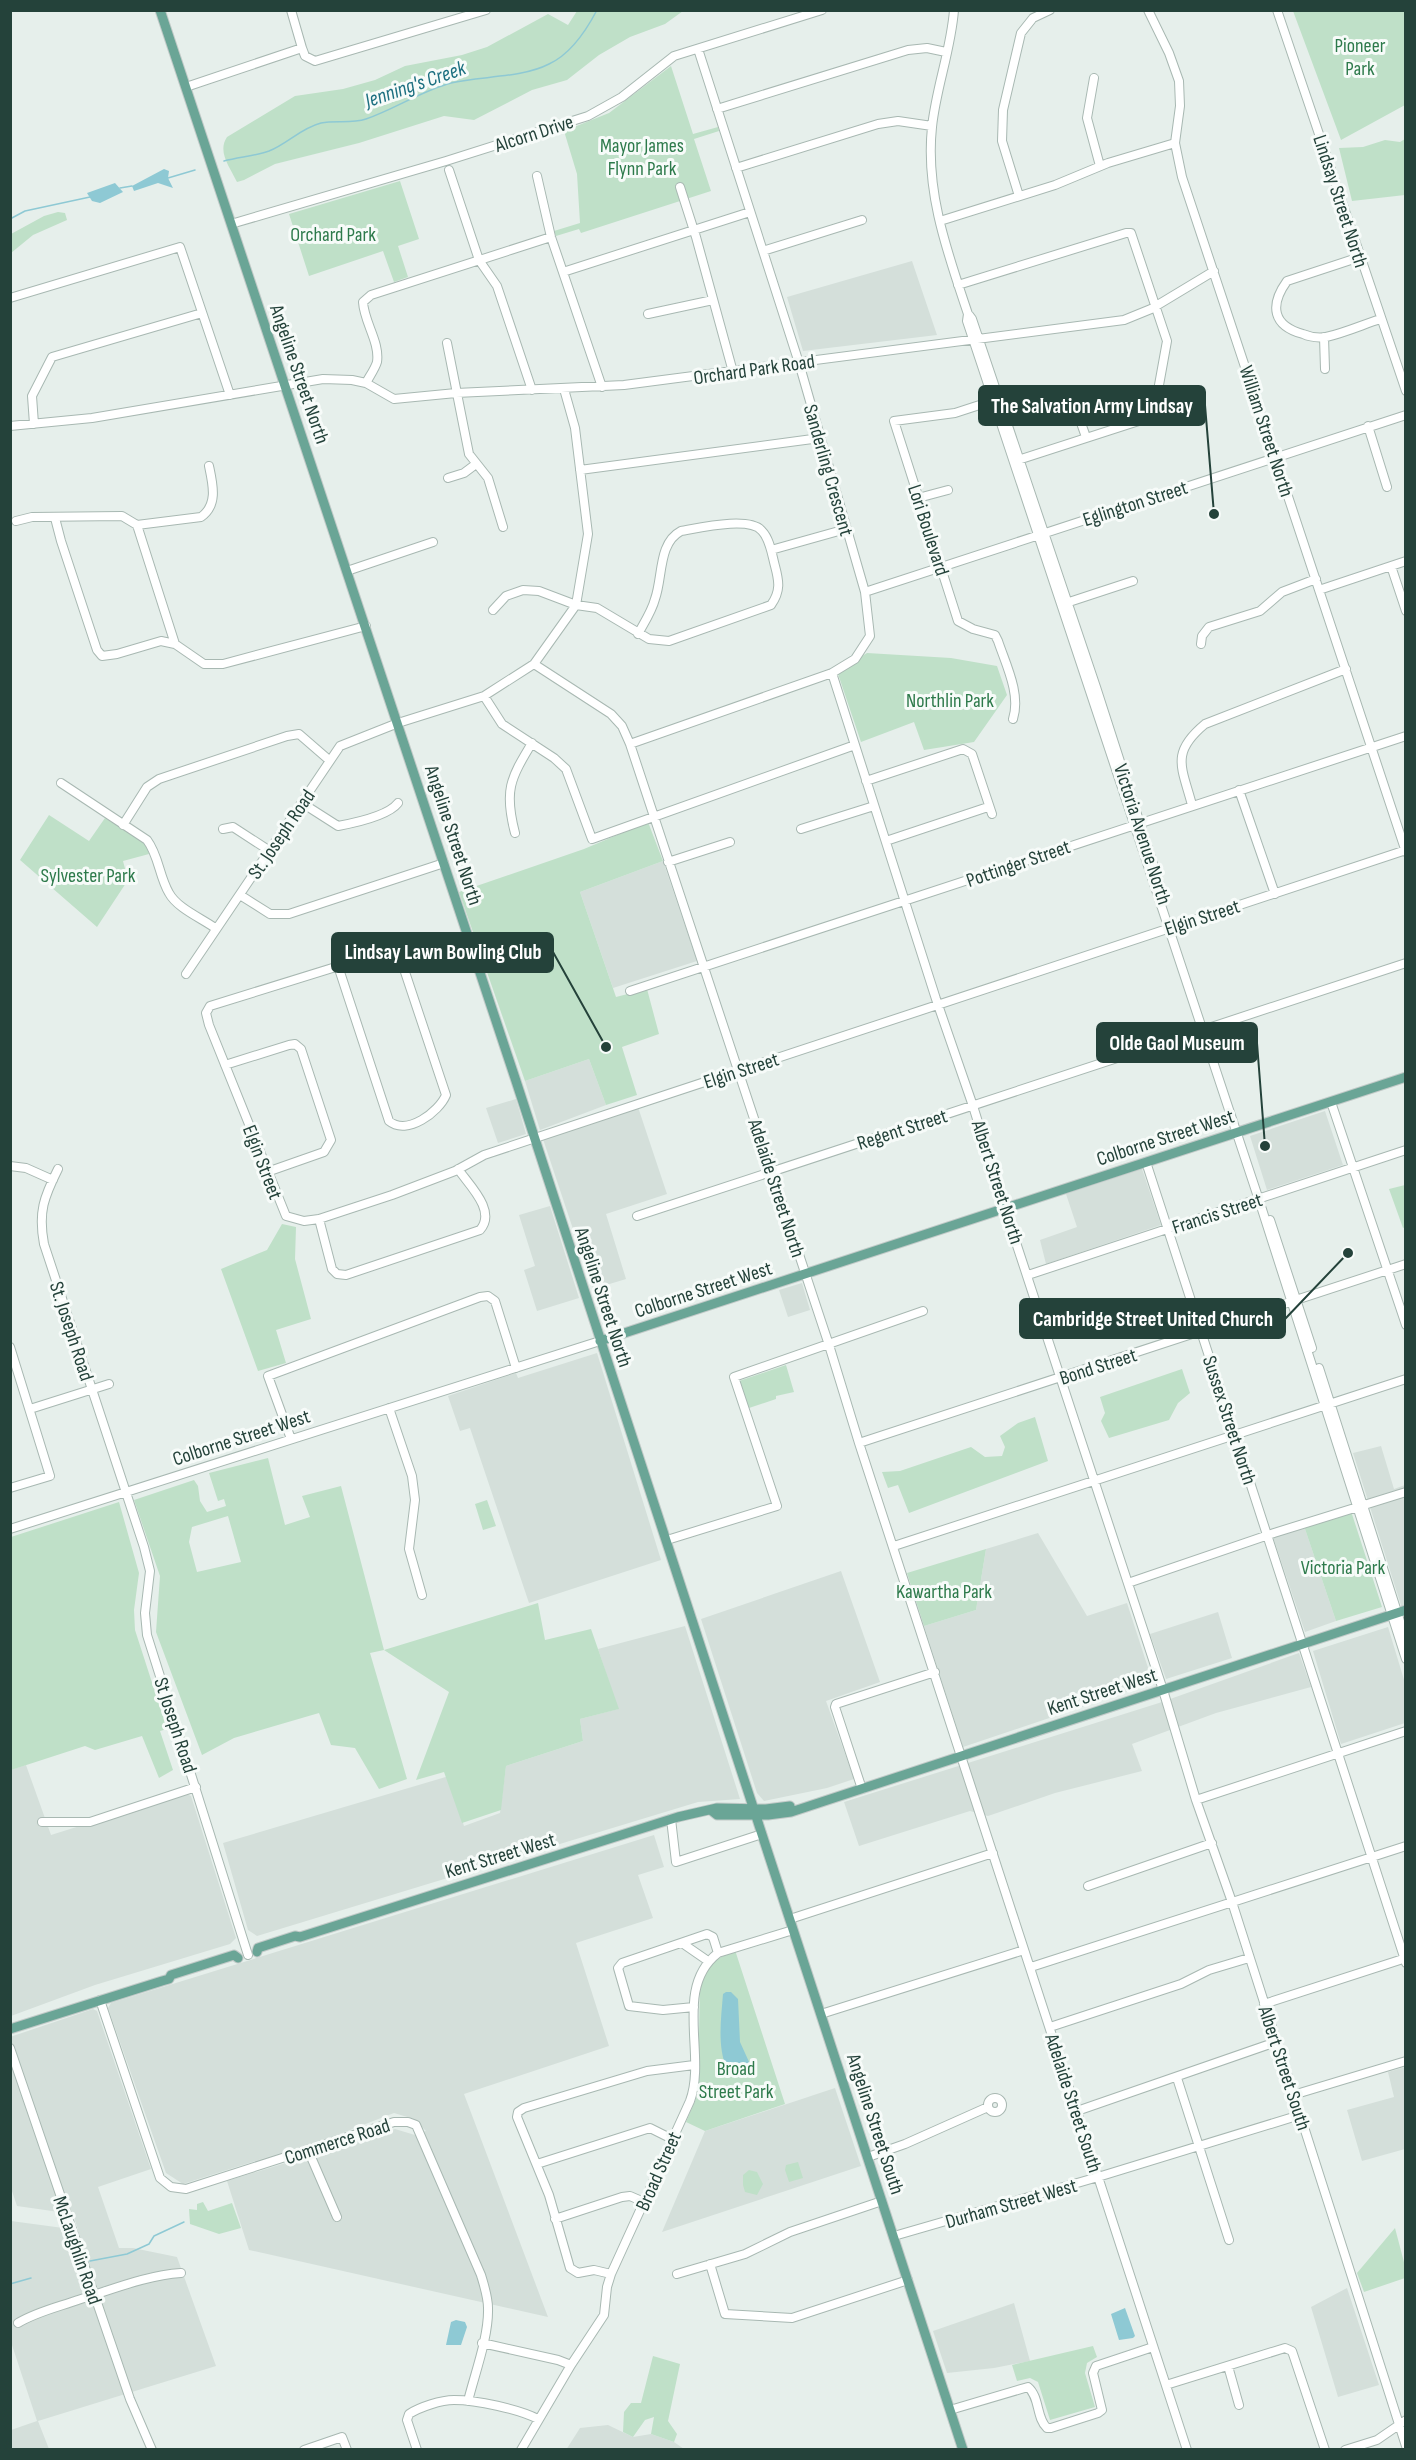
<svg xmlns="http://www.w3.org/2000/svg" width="1416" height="2460" viewBox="0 0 1416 2460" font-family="'Sofia Sans Condensed',sans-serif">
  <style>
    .built { fill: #d4dfda }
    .green { fill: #bfe0c8; fill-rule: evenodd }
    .water { fill: #8ec9d4 }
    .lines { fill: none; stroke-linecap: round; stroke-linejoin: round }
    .stream { stroke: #8ec9d4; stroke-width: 1.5 }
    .minor-casing { stroke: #a8b8b2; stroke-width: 10 }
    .major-casing { stroke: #c2cac8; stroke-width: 11 }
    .minor { stroke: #fff; stroke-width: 8 }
    .major { stroke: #6aa596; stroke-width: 9 }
    .labels { text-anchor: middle; stroke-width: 6; stroke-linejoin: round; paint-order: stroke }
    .park-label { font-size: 20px; fill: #2d7a4b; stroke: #f7fbf9 }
    .street-label { font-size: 20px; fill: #24423a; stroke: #f7fbf9 }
    .water-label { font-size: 21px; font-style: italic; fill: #1c6f80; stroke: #f7fbf9 }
    .leader { fill: none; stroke: #24423a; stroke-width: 2 }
    .callout-dot { fill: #24423a; stroke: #f7fbf9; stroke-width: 2 }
    .callout { fill: #24423a; stroke: #24423a; stroke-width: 2 }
    .callout-label { font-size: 21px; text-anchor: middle; font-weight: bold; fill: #fff }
  </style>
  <rect width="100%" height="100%" fill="#e6efeb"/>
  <path class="built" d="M912 261 937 335 803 351 787 297Z
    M663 861 697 961 613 988 580 892Z
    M589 1059 606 1105 540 1130 525 1081Z
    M516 1099 526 1134 498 1143 486 1108Z
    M637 1104 667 1194 606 1214 626 1279 593 1289 542 1136Z
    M1325 1111 1343 1165 1267 1190 1250 1136Z
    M1142 1169 1161 1225 1046 1264 1040 1240 1077 1227 1066 1194Z
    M550 1206 579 1298 537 1311 524 1270 535 1266 519 1215Z
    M802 1283 810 1310 788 1317 779 1290Z
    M597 1353 661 1560 529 1603 470 1428 460 1431 448 1396 516 1373 518 1378Z
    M1381 1446 1394 1489 1405 1485V1618L1353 1453Z
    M1304 1526 1336 1621 1305 1632 1273 1537Z
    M1038 1533 1087 1616 1127 1603 1153 1683 963 1747 924 1626 976 1610 986 1549Z
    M841 1571 880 1682 826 1701 854 1779 827 1788 764 1801 757 1793 701 1619Z
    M1218 1612 1232 1658 1166 1679 1150 1634Z
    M685 1626 740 1799 698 1802 257 1936 248 1930 223 1843 449 1776 464 1826 500 1813 506 1766 583 1741 580 1719 618 1709 598 1649Z
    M1388 1627 1405 1683V1723L1341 1744 1313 1651Z
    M1299 1653 1311 1687 1216 1713 1132 1744 1142 1771 1055 1793 988 1816 970 1811 859 1846 844 1802 1159 1703Z
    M26 1765 51 1835 185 1793 191 1796 236 1938 230 1944 95 1985 11 2016 10 1770Z
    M654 1835 664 1867 638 1875 653 1918 576 1943 609 2046 464 2094 548 2317 249 2250 227 2181 395 2129 415 2135 426 2131 414 2119 394 2113 337 2135 183 2184 166 2173 108 2008 111 2003Z
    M93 2009 97 2011 151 2169 98 2187 119 2248H133L177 2257 216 2366 38 2421 49 2449H11V2430L37 2421 11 2342V2221L78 2230 73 2214 17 2206 10 2185V2037Z
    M1405 2067V2149L1362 2161 1347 2110 1394 2097 1388 2072Z
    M835 2088 861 2166 662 2232 705 2131Z
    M1347 2288 1379 2385 1338 2397 1311 2307Z
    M1014 2303 1030 2361 994 2368 947 2373 933 2331Z
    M608 2425 633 2437 651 2434 674 2442 684 2449 566 2450 580 2428Z"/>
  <path class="green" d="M577 11H683L665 24 630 37 599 55 567 80 532 90 474 120 444 116 359 143 275 164 244 180 237 182C230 167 217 152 227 137L295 96 343 89 375 80 405 66 462 55 487 47 548 14 568 25Z
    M1293 11H1405V105L1341 140Z
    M671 66 693 134 718 127 719 131 694 139 711 191 581 233 579 229 556 236 554 231 580 223 577 174 564 131 609 113Z
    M1405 139V195L1352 201 1339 148 1363 147 1385 140 1400 142Z
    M400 181 419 239 398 246 408 277 394 282 383 251 309 276 289 214Z
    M58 212 65 213 67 220 33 235 11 253V234L44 216Z
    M867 653 951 658 997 666 1007 695 974 742 924 750 914 722 861 742 837 671Z
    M49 815 89 841 105 818 146 843 149 854 123 861 128 880 97 927 20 860Z
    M648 822 663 861 580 892 616 997 647 989 659 1034 622 1047 637 1095 606 1105 589 1059 525 1081 459 892 584 849Z
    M1405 1185V1227L1403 1228 1389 1189Z
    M282 1224 296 1227 295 1259 311 1319 276 1330 286 1363 258 1371 221 1269 267 1250Z
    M786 1365 794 1392 776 1396V1399L749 1408 739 1381Z
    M1182 1369 1190 1393 1178 1403 1169 1420 1109 1438 1101 1421 1105 1413 1100 1397Z
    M1035 1417 1048 1461 909 1513 898 1485 888 1488 882 1472 900 1471 971 1447 985 1457 1002 1456 1005 1447 1000 1436 1018 1423Z
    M268 1458 285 1525 310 1517 302 1496 341 1486 384 1650 538 1603 545 1640 591 1629 619 1709 580 1719 583 1741 506 1766 501 1810 462 1823 444 1772 416 1780 449 1692 384 1650 370 1653 407 1779 379 1789 355 1748 331 1745 319 1713 234 1738 202 1755 156 1632 160 1576 134 1500 194 1480 198 1486 200 1501 207 1512 226 1506 224 1499 218 1501 209 1473ZM228 1516 241 1562 197 1572 189 1542 192 1527Z
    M487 1500 496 1526 483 1530 475 1504Z
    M119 1502 139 1573 134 1610 135 1630 167 1729 160 1731 173 1770 159 1778 142 1736 95 1750 85 1746 11 1770V1537Z
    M1351 1511 1382 1607 1336 1621 1304 1526Z
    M986 1549 976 1610 924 1626 907 1573Z
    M735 1950 785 2104 705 2131 686 2122 698 2094 700 1980 710 1963Z
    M798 2162 803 2178 789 2182 785 2170 786 2165Z
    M749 2170 757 2172 763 2184 757 2195 745 2192 743 2185V2175Z
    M203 2202 208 2211 232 2203 241 2228 219 2234 190 2224 189 2209 197 2210V2204Z
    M1395 2228 1405 2266V2278L1364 2292 1357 2273Z
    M1093 2346 1097 2357 1087 2363 1085 2373 1095 2407 1050 2420 1038 2382 1030 2378 1017 2381 1012 2365Z
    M653 2356 680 2364 668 2421 677 2434 674 2442 651 2434 654 2417 645 2420 633 2437 623 2432 624 2412 631 2403H641Z"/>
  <path class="water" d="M164 169 169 171 168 178 173 188 158 183 134 191 132 186Z
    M115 183 123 192 100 203 92 201 87 193Z
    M726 1992H731L738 1999 740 2042 750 2064 749 2073 741 2076 727 2070C717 2045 721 2020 723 1994Z
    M1125 2308 1135 2336 1133 2338 1119 2340 1111 2314Z
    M456 2320 465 2322 467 2327 461 2345H446L451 2322Z"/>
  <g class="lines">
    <path class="stream" d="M224 161C239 157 255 156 269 151 287 144 301 128 321 123 336 120 351 124 366 119 395 109 421 91 451 83 480 76 522 78 549 64 571 54 586 31 597 10
      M168 178 195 170
      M120 188 132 186
      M10 219 25 211 90 197
      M90 2261 127 2254 149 2244 154 2236 184 2222
      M10 2284 31 2278"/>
    <g class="minor-casing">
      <path id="minor" d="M291 10 302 48
        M954 10C951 50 936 88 932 127 925 192 948 254 968 314L967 321 976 348 1259 1200 1406 1659
        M1148 10 1169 53 1179 81 1180 106 1175 143 1182 177 1406 852
        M1277 10 1406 391
        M1094 78 1087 118 1100 166
        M186 87 302 48 305 56 315 61 486 10
        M717 109 908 50 927 48 946 52
        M736 168 878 124 898 121 932 126
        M449 170 479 260 497 286 532 390
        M537 176 551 237 602 387
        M680 187 696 237 733 372
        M1019 196 1002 141 1003 110 1021 33 1033 18 1050 10
        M940 221 1055 185 1108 163 1175 143
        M231 224 446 161 588 116 622 97 674 56 822 10
        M763 251 862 220
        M1360 257 1287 281C1269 306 1273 326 1303 334 1310 337 1318 338 1326 337 1344 333 1362 325 1380 319
        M563 272 750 212
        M958 285 1126 233H1131L1167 341 1155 407 1145 419 1015 461
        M10 298 180 247 230 395
        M648 314 713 300
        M969 315 972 319 1096 687 1163 895
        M1324 337 1325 369
        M447 343 469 454 488 478 503 527
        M366 383C369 377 375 369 377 362 380 342 364 322 363 302L371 295 551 237
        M1074 396 1076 409 1086 437
        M998 399 955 413 894 421 958 621 973 629 995 635 998 641C1006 665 1021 694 1013 719
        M34 424 32 396 52 357 202 313
        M10 426 92 418 323 379 352 380 366 383 394 399 456 393 624 385 1124 320 1151 309 1214 271
        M1368 426 1387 487
        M580 470 820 438
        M448 478 464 473 476 464
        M918 498 948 490
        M55 518 61 541 97 650 102 656 117 654 161 641 175 644 204 664H223L366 626
        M16 521 32 517 122 516 137 525 201 517C218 505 213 485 209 466
        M137 525 175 644
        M771 550 846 529
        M1391 566 1406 611
        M347 571 433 542
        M1319 590 1406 561
        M865 592 1406 415
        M1063 604 1133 581
        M493 610 506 596 523 590 539 591 576 605 597 608 649 639 669 641 771 605C781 591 779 581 775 566 772 555 770 539 762 531 750 516 699 528 681 531 658 543 663 577 655 599 652 611 644 623 638 634
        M1201 644 1202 636 1209 627 1260 611 1282 592 1316 579
        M534 664 611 714 622 726 630 744 829 1345 859 1443 1187 2450
        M832 673 936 999 973 1106 1005 1209 1163 1690 1196 1800 1232 1902 1406 2446
        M484 696 502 724 554 758 566 769 592 839 855 745
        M630 744 832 673 855 659 870 636 865 592 799 363 698 49
        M866 781 963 749 972 754 992 814
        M61 783 147 840C159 856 159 876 169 893 177 908 201 918 215 928
        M1239 790 1275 894
        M302 803 338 826C354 823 388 816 398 803
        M1192 805C1182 767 1170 753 1205 724L1346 669
        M123 825 147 787 159 779 287 736 299 734 329 760
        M223 829 233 827 270 851
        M801 829 874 806
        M515 833C504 791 510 779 532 743
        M886 841 988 807
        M668 862 730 842
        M240 895 270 914H289L444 863
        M468 937 430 949 397 948 210 1006 206 1013 209 1025 286 1216 304 1221 319 1219 392 1195 455 1171 484 1155 1406 850
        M338 966 389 1121C407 1136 439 1112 446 1095L397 948
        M186 974 340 746 398 723 484 696 534 664 576 605 588 534 575 428 564 389
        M630 991 1406 736
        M225 1065 289 1045 295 1044 301 1049 331 1140 324 1152 267 1172
        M1331 1102 1406 1325
        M1146 1162 1406 1963
        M10 1166 26 1168 53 1180
        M58 1169C44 1197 38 1212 44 1244L144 1547 150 1571 145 1613 147 1635 248 1955
        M637 1216 1406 963
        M319 1219 332 1269 337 1274 346 1275 480 1230C497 1211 469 1185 458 1169
        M1270 1220 1312 1348
        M1028 1275 1406 1150
        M10 1347 50 1476 10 1488
        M1319 1368 1406 1640
        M389 1408 412 1476 415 1500 409 1549 422 1595
        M30 1409 109 1384
        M291 1439 268 1376 480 1297 488 1296 495 1301 516 1368
        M859 1443 1406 1264
        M10 1529 600 1341
        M667 1540 777 1506 734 1377 923 1311
        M894 1546 1406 1379
        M1128 1583 1274 1533 1406 1492
        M862 1789 835 1707 836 1704 935 1672
        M1196 1800 1406 1731
        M671 1819 676 1862 762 1834
        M42 1822H90L196 1787
        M1088 1886 1212 1843
        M790 1919 993 1853
        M682 1943 708 1961
        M1031 1967 1406 1846
        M100 2000 160 2178 171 2187 186 2189 394 2122H408L416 2125 481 2275C484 2285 488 2297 488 2308 489 2336 475 2373 468 2401
        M1264 2004 1406 1958
        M694 2007 663 2010 629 2006 618 1968 622 1963 707 1934 713 1937 718 1953
        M821 2014 1024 1950
        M1050 2027 1181 1984 1209 1970 1249 1958
        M10 2048 130 2399 152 2450
        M1177 2078 1229 2240
        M1293 2095 1406 2061
        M988 2105a7 7 0 1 1 14 0a7 7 0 1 1-14 0Z
        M1077 2111 1276 2042
        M308 2150 337 2217
        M868 2157 905 2144 988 2107
        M537 2164 650 2128 672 2139
        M555 2219 622 2197 630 2196 644 2202
        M894 2236 1098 2177 1300 2115
        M710 2264 725 2314 792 2318 908 2280
        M611 2274 594 2270 578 2273 570 2268 549 2195 517 2117 518 2112 524 2108 647 2071 694 2065
        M677 2274 745 2254 790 2232 882 2201
        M18 2323C36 2312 58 2307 78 2300 111 2290 147 2275 181 2273
        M482 2343 558 2360 571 2365
        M1228 2366 1239 2405
        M1166 2385 1285 2348 1292 2351 1325 2450
        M950 2410 1028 2387C1040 2397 1036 2418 1047 2428H1051L1098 2413 1102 2410 1093 2373 1096 2366 1153 2347
        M304 2450 342 2437 347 2450
        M417 2450 407 2420 409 2414C420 2407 441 2400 454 2400 477 2400 518 2409 538 2419
        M521 2450 571 2365 604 2315 607 2287 611 2274 690 2101C707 2055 673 1988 718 1953L793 1930
        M1345 2450 1377 2440 1406 2420"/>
    </g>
    <g class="major-casing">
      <path id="major" d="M160 10 516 1081 963 2450
        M600 1341 1406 1077
        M712 1811 717 1815H768L791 1812 1406 1610
        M257 1952 258 1948 295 1936 300 1937 678 1817 717 1808 766 1809 790 1806
        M10 2029 162 1981 169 1979 171 1975 234 1955 238 1958"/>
    </g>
    <use href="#minor" class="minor"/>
    <use href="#major" class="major"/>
  </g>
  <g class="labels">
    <g class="park-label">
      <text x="1360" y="52">Pioneer<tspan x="1360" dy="23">Park</tspan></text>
      <text x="642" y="152">Mayor James<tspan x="642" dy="23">Flynn Park</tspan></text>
      <text x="333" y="241">Orchard Park</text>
      <text x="950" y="707">Northlin Park</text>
      <text x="88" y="882">Sylvester Park</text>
      <text x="1343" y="1574">Victoria Park</text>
      <text x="944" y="1598">Kawartha Park</text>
      <text x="736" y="2075">Broad<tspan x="736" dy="23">Street Park</tspan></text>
    </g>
    <g class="street-label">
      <text transform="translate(534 133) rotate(-18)" y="7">Alcorn Drive</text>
      <text transform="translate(1341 201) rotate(72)" y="7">Lindsay Street North</text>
      <text transform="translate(754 369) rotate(-8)" y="7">Orchard Park Road</text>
      <text transform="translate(300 374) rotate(71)" y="7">Angeline Street North</text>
      <text transform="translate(1267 431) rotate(72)" y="7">William Street North</text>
      <text transform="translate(829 470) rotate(74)" y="7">Sanderling Crescent</text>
      <text transform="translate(1135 503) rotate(-18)" y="7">Eglington Street</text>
      <text transform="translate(929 530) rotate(72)" y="7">Lori Boulevard</text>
      <text transform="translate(281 834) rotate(-56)" y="7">St. Joseph Road</text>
      <text transform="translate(1143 834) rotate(72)" y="7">Victoria Avenue North</text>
      <text transform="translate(454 835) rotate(72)" y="7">Angeline Street North</text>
      <text transform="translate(1018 863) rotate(-19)" y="7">Pottinger Street</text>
      <text transform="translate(1202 917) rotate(-18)" y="7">Elgin Street</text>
      <text transform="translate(741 1070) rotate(-18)" y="7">Elgin Street</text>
      <text transform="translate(902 1129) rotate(-18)" y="7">Regent Street</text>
      <text transform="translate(1165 1137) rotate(-18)" y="7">Colborne Street West</text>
      <text transform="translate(263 1162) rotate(69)" y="7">Elgin Street</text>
      <text transform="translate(998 1182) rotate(72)" y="7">Albert Street North</text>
      <text transform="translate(777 1188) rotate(72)" y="7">Adelaide Street North</text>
      <text transform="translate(1217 1213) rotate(-18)" y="7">Francis Street</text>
      <text transform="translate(703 1289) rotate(-18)" y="7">Colborne Street West</text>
      <text transform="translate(604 1297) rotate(72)" y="7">Angeline Street North</text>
      <text transform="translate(72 1331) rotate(72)" y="7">St. Joseph Road</text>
      <text transform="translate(1098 1366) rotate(-18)" y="7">Bond Street</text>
      <text transform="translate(1230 1420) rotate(72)" y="7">Sussex Street North</text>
      <text transform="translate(241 1437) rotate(-18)" y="7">Colborne Street West</text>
      <text transform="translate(1102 1691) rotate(-18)" y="7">Kent Street West</text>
      <text transform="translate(176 1725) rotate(72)" y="7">St Joseph Road</text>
      <text transform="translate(500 1855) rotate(-17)" y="7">Kent Street West</text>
      <text transform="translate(1285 2068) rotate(72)" y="7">Albert Street South</text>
      <text transform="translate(1074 2103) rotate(72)" y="7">Adelaide Street South</text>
      <text transform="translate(876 2124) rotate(72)" y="7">Angeline Street South</text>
      <text transform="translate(337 2141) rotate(-18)" y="7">Commerce Road</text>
      <text transform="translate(658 2171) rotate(-66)" y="7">Broad Street</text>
      <text transform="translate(1011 2203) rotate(-16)" y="7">Durham Street West</text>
      <text transform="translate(78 2250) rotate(71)" y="7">McLaughlin Road</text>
    </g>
    <g class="water-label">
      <text transform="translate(415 84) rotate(-19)" y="7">Jenning's Creek</text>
    </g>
  </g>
  <path class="leader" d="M1214 514L1205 405M606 1047L553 952M1265 1146L1257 1043M1348 1253L1285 1319"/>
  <g class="callout-dot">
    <circle cx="1214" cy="514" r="6"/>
    <circle cx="606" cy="1047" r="6"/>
    <circle cx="1265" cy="1146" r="6"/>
    <circle cx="1348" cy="1253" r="6"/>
  </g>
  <g class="callout">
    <rect x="979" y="386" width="226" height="39" rx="6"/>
    <rect x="332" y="933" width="221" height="39" rx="6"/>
    <rect x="1097" y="1023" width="160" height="39" rx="6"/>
    <rect x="1020" y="1299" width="265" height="39" rx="6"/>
  </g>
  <g class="callout-label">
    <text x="1092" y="413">The Salvation Army Lindsay</text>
    <text x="443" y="959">Lindsay Lawn Bowling Club</text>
    <text x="1177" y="1050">Olde Gaol Museum</text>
    <text x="1153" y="1326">Cambridge Street United Church</text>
  </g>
  <rect width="1416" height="2460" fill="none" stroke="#24423a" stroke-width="24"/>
</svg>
